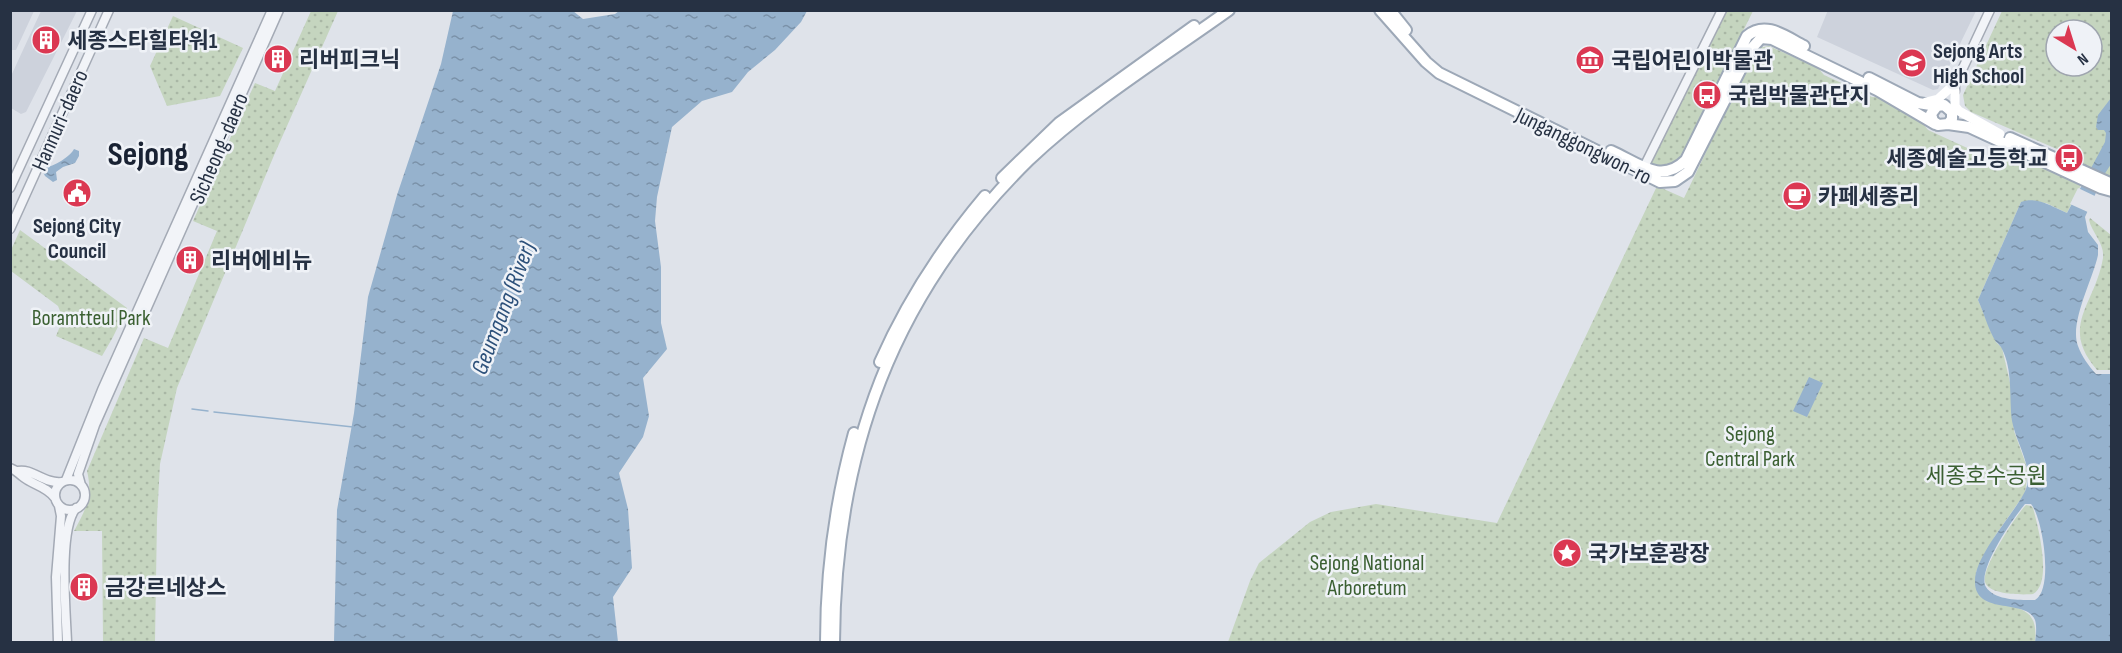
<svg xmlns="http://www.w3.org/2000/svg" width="2122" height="653" viewBox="0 0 2122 653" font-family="'Sofia Sans Condensed','Noto Sans KR',sans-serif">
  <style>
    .built { fill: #cdd2dc }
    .park { fill: url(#park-dots); fill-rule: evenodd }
    .water { fill: url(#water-ripples); fill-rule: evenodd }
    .pier { fill: #dfe3ea }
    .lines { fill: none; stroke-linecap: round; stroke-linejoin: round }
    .stream { stroke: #96b2cd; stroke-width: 1.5 }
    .tertiary-casing { stroke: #a4aab5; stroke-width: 11 }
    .primary-casing { stroke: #9da8b7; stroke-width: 14 }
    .tertiary { stroke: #f2f4f8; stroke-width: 8 }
    .secondary { stroke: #fff; stroke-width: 9 }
    .primary { stroke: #fff; stroke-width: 10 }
    .labels { text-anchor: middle; stroke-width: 5; stroke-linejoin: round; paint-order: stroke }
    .poi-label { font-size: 22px; font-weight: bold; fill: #263143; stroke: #eff2f7; text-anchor: start }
    .street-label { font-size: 22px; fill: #263143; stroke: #eff2f7 }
    .park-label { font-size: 22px; fill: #3b6032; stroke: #eff2f7 }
    .water-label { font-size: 24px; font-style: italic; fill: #2c507a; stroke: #eff2f7 }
    .town-label { font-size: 34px; font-weight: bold; fill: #192233; stroke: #eff2f7 }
  </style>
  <defs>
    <pattern id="park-dots" width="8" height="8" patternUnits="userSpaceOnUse" patternTransform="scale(1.5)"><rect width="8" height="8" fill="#c5d5bf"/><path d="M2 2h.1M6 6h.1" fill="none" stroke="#a9b7a5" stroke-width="1.8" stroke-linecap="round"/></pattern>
    <pattern id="water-ripples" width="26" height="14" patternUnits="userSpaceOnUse" patternTransform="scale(1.5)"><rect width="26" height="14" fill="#96b2cd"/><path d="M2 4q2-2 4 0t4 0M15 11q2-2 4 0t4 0" fill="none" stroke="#7a91a8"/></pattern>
  </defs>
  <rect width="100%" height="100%" fill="#dfe3ea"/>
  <path class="built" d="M11 10 34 11 16 50H11Z
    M1828 10H1976V11L1938 89 1933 90 1817 37Z
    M41 11H77L26 112 21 114 11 108V76Z"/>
  <path class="park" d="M311 11H338L275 153 177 388 160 464 157 519 155 642H103L102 531H74C86 509 93 496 87 471L144 338 168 348 217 231 193 221 255 83 275 91Z
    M1724 11H1753L1680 158C1669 167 1662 167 1649 165Z
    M2002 11H2111V177L2080 163 2073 156 1971 112 1965 106 1963 95ZM2056 30H2092V66H2056Z
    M173 16 243 48 220 96 167 106 150 66Z
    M1769 46 1818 68 1824 75 1872 97H1882L1921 121 1928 130 2000 163 2007 149 2081 185 2067 213 2046 203 2021 202 1978 300 1996 342 2002 348 2011 387 2014 431 2028 470 2025 493 1995 536 1976 572 1986 601C2015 609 2039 604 2035 642H1228L1250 581 1259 563 1310 522 1331 512 1376 504 1497 523 1657 186 1684 198 1751 58 1757 48Z
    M2090 218 2111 235V370H2097C2059 326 2095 305 2103 258 2105 244 2092 233 2089 220Z
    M20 230 127 308 113 337 102 356 56 336 63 319 58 306 11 271V250Z
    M2026 505 2031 506 2033 508C2038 526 2053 583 2033 594 2023 595 1989 595 1985 582 1981 569 2016 515 2026 505Z"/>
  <path class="water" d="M619 11H807L801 22 775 50 748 72 732 92 702 101 672 127 657 197 655 221 661 267V323L667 349 643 378 649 416 643 437 619 473 628 509 632 568 613 597 618 642H334L337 510 354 413 368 297 397 195 441 64 453 11H573L583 19 615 14Z
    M2111 98V164L2104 175 2085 217 2088 232 2098 245V255C2093 279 2069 323 2078 346 2082 357 2088 365 2096 374H2111V642H2035C2036 636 2037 626 2035 620 2027 598 1974 616 1975 581 1975 556 2011 517 2023 495 2028 488 2029 476 2027 468 2024 452 2015 437 2012 421 2009 398 2013 370 2002 349 2002 348 1997 342 1996 342 1988 329 1984 313 1978 300L2021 202C2037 196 2052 207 2067 213L2105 142 2106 133 2104 130H2098L2096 127 2098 115ZM2025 504H2031C2043 518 2054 590 2035 600 2021 600 1995 601 1986 587 1976 571 2014 517 2025 504Z
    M74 149 79 151V156L75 163 63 167 56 172 57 180 53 182 45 176 43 172 46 167C53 167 71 156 74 149Z
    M1809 377 1823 383 1807 417 1793 411Z"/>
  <path class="pier" d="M2078 188 2097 197 2090 213 2070 204Z"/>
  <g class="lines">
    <path class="stream" d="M192 409 208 411
      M214 412 353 427"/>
    <g class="tertiary-casing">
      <path id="tertiary" d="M1955 91V85L1990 10
        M1644 167 1722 10
        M10 188 92 10
        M10 229 109 10
        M10 468C16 470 18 473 22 476 32 485 47 486 55 498
        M18 471C32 468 44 484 62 482
        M66 480 102 390 272 10
        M55 495a15 15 0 1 1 30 0a15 15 0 1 1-30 0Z
        M81 485 78 474 95 425 279 10
        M58 642 56 577 61 516 59 506
        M67 642C66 613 58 530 76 508"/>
    </g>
    <g class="primary-casing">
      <path id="primary" d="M1380 10 1426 62 1439 73 1660 182 1675 181 1688 172 1751 49 1761 38 1772 39 1877 90 1935 124
        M1390 10 1406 30
        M1869 78 1918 103 1937 106
        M1948 124 1952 119V112L1944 105 1937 106 1931 114 1933 121 1938 125 1948 124 1969 127 2101 188 2112 191
        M2010 138 2112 184
        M1611 151C1638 163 1661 185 1686 160L1747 36C1766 20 1786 37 1804 46
        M1002 178 1059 123 1194 26
        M880 362C907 301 942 247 985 196
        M826 642C826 571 835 502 854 433
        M834 642C835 453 892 294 1029 160 1089 103 1162 58 1229 10"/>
    </g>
    <use href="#tertiary" class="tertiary"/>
    <path class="secondary" d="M1955 91V106L1959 111 2000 134
      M1926 102 1938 99 1949 89"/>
    <use href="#primary" class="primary"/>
  </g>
  <defs>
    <g id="building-disc" transform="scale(1.5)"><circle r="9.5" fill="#db3852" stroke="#eff2f7"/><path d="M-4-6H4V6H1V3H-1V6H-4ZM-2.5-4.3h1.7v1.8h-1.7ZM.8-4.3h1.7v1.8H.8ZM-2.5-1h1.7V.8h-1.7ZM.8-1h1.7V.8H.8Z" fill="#fff"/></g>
    <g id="museum-disc" transform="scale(1.5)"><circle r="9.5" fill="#db3852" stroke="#eff2f7"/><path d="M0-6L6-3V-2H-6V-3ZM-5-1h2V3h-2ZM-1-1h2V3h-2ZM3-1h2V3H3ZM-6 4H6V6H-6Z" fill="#fff"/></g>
    <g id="school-disc" transform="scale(1.5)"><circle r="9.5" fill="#db3852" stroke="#eff2f7"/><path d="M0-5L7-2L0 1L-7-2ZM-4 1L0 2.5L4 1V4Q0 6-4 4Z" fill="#fff"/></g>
    <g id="bus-disc" transform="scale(1.5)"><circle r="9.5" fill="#db3852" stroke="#eff2f7"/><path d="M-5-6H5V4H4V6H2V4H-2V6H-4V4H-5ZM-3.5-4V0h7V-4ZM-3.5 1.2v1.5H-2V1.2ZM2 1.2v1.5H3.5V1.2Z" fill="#fff"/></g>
    <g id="civic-disc" transform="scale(1.5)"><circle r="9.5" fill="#db3852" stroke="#eff2f7"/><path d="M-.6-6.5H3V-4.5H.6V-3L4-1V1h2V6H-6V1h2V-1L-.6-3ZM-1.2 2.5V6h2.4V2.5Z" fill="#fff"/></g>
    <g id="cafe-disc" transform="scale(1.5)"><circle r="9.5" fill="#db3852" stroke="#eff2f7"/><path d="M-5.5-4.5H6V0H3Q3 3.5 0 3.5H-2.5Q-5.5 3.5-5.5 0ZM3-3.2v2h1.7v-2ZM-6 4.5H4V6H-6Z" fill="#fff"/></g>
    <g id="sight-disc" transform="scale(1.5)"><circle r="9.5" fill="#db3852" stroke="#eff2f7"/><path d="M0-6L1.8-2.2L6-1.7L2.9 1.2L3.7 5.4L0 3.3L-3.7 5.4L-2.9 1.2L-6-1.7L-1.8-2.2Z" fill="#fff"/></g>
  </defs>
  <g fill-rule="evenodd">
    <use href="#building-disc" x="46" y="40"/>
    <use href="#building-disc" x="278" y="59"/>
    <use href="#museum-disc" x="1590" y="60"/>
    <use href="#school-disc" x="1912" y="63"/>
    <use href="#bus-disc" x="1707" y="95"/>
    <use href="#bus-disc" x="2069" y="158"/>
    <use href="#civic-disc" x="77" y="193"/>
    <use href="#cafe-disc" x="1797" y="196"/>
    <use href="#building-disc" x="190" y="260"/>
    <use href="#sight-disc" x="1567" y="553"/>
    <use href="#building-disc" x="84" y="587"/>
  </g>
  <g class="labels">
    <g class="poi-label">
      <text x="67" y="48">세종스타힐타워1</text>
      <text x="1933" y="58">Sejong Arts<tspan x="1933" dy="25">High School</tspan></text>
      <text x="299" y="67">리버피크닉</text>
      <text x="1611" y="68">국립어린이박물관</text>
      <text x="1728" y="103">국립박물관단지</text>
      <text x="2048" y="166" text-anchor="end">세종예술고등학교</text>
      <text x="1818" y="204">카페세종리</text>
      <text x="77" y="233" text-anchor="middle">Sejong City<tspan x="77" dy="25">Council</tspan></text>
      <text x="211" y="268">리버에비뉴</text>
      <text x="1588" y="561">국가보훈광장</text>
      <text x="105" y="595">금강르네상스</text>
    </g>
    <g class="street-label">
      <text transform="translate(59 120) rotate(-66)" y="8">Hannuri-daero</text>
      <text transform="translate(1584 145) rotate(26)" y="8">Junganggongwon-ro</text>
      <text transform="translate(218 148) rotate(-67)" y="8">Sicheong-daero</text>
    </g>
    <g class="park-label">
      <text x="91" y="325">Boramtteul Park</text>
      <text x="1750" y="441">Sejong<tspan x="1750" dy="25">Central Park</tspan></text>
      <text x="1986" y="483">세종호수공원</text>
      <text x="1367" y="570">Sejong National<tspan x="1367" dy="25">Arboretum</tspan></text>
    </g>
    <g class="water-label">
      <text transform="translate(503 308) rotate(-69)" y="8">Geumgang (River)</text>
    </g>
    <g class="town-label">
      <text x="148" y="165">Sejong</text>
    </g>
  </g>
  <rect width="2122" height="653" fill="none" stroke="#263143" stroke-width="24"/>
  <g transform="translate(2074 48) rotate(142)"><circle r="28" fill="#eff2f7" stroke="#9fa5af" stroke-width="1.5"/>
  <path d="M0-4.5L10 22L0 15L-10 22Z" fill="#db3852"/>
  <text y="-9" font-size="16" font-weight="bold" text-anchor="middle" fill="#263143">N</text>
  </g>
</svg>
